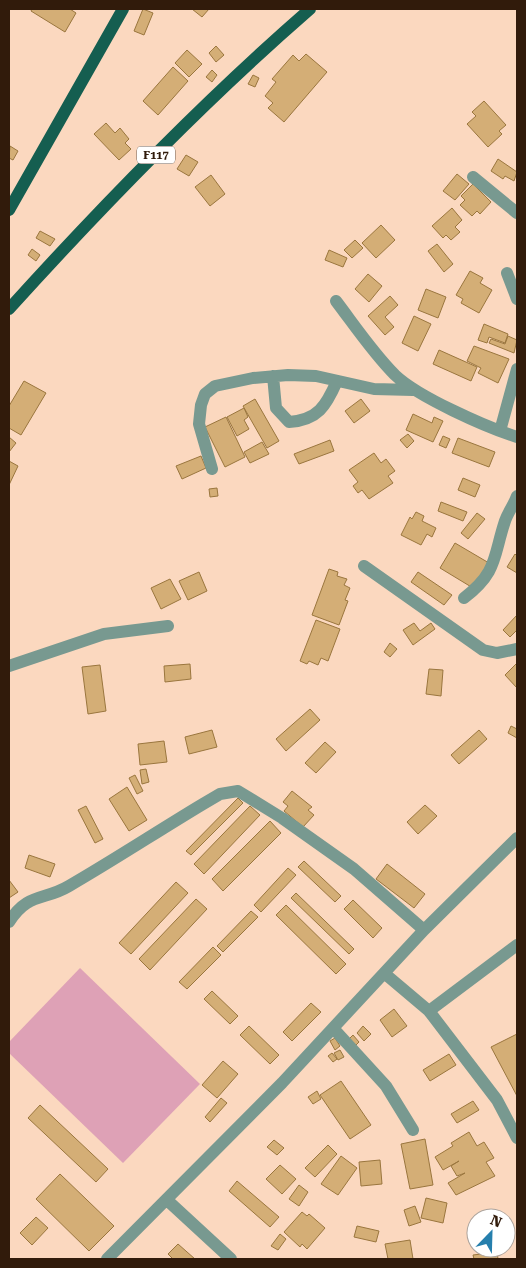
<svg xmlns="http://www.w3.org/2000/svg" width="526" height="1268" viewBox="0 0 526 1268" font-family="'Roboto Serif',serif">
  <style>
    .grass { fill: #dea1b6 }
    .building { fill: #d4ae76; stroke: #9a763e }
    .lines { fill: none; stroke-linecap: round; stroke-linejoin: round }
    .minor { stroke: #789990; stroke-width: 12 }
    .major { stroke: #155e50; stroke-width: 12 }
    .labels { text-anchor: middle; stroke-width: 4.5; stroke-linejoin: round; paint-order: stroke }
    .shield { fill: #fff; stroke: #6f5f54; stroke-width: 1 }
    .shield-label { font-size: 11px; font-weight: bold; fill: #311b0b }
  </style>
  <rect width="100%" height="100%" fill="#fbd8bf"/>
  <path class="grass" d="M80 968 200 1084 123 1163 9 1053V1042Z"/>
  <path class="building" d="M32 9H70L76 13 65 32 31 11Z
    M143 9 153 13 144 35 134 31Z
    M192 9H209L202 17Z
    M216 46 224 55 216 62 209 53Z
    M187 50 202 64 189 77 175 63Z
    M306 54 327 72 284 122 268 108 273 103 265 96 276 82 272 79 293 55 299 61Z
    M173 67 188 81 158 115 143 101Z
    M212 70 217 75 212 82 206 77Z
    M253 75 259 78 255 87 248 84Z
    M484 101 506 125 499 131 502 134 488 147 467 124 476 116 472 112Z
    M106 123 115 133 120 128 129 139 125 143 131 149 119 160 94 134Z
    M10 146 18 151 13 160 9 158Z
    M186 155 198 162 189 176 177 169Z
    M498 159 517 172 514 181 505 176 503 179 491 171Z
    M457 174 469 184 455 200 443 191Z
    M211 175 225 194 210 206 195 187Z
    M473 184 491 202 480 214 477 211 472 216 460 205 465 200 461 196Z
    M452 208 462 220 455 227 460 232 451 240 446 235 443 238 432 226Z
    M381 225 395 240 376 258 362 243Z
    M40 231 55 239 50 246 36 238Z
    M355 240 363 248 352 258 344 250Z
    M437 244 453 264 444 272 428 251Z
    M32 249 40 255 36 261 28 255Z
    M329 250 347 258 343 267 325 260Z
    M470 271 483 278 480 283 492 290 479 313 461 303 463 299 456 295Z
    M368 274 382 286 369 302 355 289Z
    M426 289 446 297 438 318 418 310Z
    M390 296 398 305 385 317 394 327 385 335 368 316Z
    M414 316 431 324 418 351 402 343Z
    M484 324 508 334 505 343 489 337 487 343 478 340Z
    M508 336 517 340 514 353 489 343 491 339 505 344Z
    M474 346 509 359 498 383 478 373 481 368 467 361Z
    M439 350 477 367 471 381 433 364Z
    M24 381 46 393 21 435 9 428V406Z
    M255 399 279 441 267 448 243 406Z
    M361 399 370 411 354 423 345 411Z
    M244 408 248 417 244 420 249 429 237 436 227 417Z
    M413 414 432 423 434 417 443 421 433 442 406 430Z
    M226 417 245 457 225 467 205 427Z
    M408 434 414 441 407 448 400 440Z
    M443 436 450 439 446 448 439 445Z
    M9 437 16 443 9 452Z
    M458 438 495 452 489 467 452 453Z
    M330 440 334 451 299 464 294 454Z
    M262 442 269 454 250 463 244 452Z
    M374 453 381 463 386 459 395 471 388 476 393 483 369 499 362 490 358 493 353 486 358 482 349 470Z
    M201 456 206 468 182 479 176 466Z
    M9 461 18 466 9 485Z
    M463 478 480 485 475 497 458 490Z
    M217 488 218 496 210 497 209 489Z
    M441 502 467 512 463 521 438 511Z
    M416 512 424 516 422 521 436 528 432 537 427 534 421 545 401 535 410 517 412 519Z
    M477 513 485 519 468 539 461 533Z
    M455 543 489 563 473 588 440 568Z
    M515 554 517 556V573L507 567Z
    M329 569 338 572 337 576 347 579 344 585 350 588 345 600 348 601 339 625 312 615Z
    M199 572 207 591 188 600 179 581Z
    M418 572 452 595 444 605 411 582Z
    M170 579 181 599 161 609 151 588Z
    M517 615V630L510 637 503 630Z
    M316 620 340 629 328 661 321 658 318 665 309 661 307 664 300 661Z
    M414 623 420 631 431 623 435 629 413 645 403 630Z
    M390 643 397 649 390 657 384 652Z
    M517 663V688L505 675Z
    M190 664 191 679 165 682 164 666Z
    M100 665 106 711 88 714 82 667Z
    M429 669 443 670 441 696 426 694Z
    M310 709 320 720 286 751 276 739Z
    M511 726 517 729V738L508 733Z
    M212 730 217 747 189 754 185 737Z
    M479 730 487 739 459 764 451 755Z
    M164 741 167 762 140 765 138 744Z
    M325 742 336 752 316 773 305 763Z
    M146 769 149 782 142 784 140 770Z
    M135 775 143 791 137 794 129 778Z
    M127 787 147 820 129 831 109 799Z
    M292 791 312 807 308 810 314 815 303 827 284 811 288 806 283 802Z
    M238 798 243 803 191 855 186 851Z
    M425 805 437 816 418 834 407 822Z
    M86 806 103 839 95 843 78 810Z
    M250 806 260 815 204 874 194 864Z
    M270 821 281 833 223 891 212 879Z
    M29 855 55 864 50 877 25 868Z
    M304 861 341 896 335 902 298 867Z
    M387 864 425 894 414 908 376 879Z
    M288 868 296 875 261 912 254 905Z
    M9 880 18 892 9 898Z
    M176 882 188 893 131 954 119 943Z
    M296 893 354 949 349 954 291 898Z
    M196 899 207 909 150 970 139 959Z
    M353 900 382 928 373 938 344 909Z
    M286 905 346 964 336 974 276 915Z
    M251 911 258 917 223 952 217 946Z
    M213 947 221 955 187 989 179 982Z
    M212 991 238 1016 230 1024 204 999Z
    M311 1003 321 1012 292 1041 283 1032Z
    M394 1009 407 1026 392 1037 380 1020Z
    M249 1026 279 1055 270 1064 240 1035Z
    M363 1026 371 1034 364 1041 357 1033Z
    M517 1034V1096L491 1047Z
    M353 1035 359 1042 353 1048 347 1041Z
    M335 1038 340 1046 335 1050 330 1041Z
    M340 1050 344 1057 338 1060 334 1053Z
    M332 1053 337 1059 333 1062 328 1056Z
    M449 1054 456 1065 430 1081 423 1070Z
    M223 1061 238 1074 217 1098 202 1085Z
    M341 1081 371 1125 350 1139 320 1095Z
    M317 1091 321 1099 313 1104 308 1097Z
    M221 1098 227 1103 210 1122 205 1117Z
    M473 1101 479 1110 457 1123 451 1114Z
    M40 1105 108 1169 96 1182 28 1118Z
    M469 1132 477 1146 484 1142 494 1158 486 1162 495 1176 456 1195 448 1183 465 1173 457 1176 451 1166 459 1161 443 1170 435 1157 453 1146 451 1143Z
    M425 1139 433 1185 410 1189 401 1144Z
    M274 1140 284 1148 277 1155 267 1147Z
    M328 1145 337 1154 315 1177 305 1168Z
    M341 1156 357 1168 338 1195 321 1184Z
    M380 1160 382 1184 361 1186 359 1162Z
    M280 1165 296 1179 282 1194 266 1179Z
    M60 1174 114 1226 89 1251 36 1199Z
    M237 1181 279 1217 270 1227 229 1191Z
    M299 1185 308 1192 299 1206 289 1199Z
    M426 1198 447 1203 443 1223 421 1218Z
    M415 1206 421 1222 409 1226 404 1210Z
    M302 1212 307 1216 309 1214 325 1228 307 1249 302 1244 300 1247 284 1232Z
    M36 1217 48 1228 32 1245 20 1233Z
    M357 1226 379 1231 376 1242 354 1237Z
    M280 1234 286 1239 278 1250 271 1246Z
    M410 1240 413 1259H388L385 1244Z
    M178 1244 195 1259H173L168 1254Z
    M497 1252 498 1259H474L473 1255Z"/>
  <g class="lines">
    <path class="minor" d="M473 177 517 213
      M507 273 517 299
      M336 301C355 326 373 353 395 375 418 397 486 427 517 437
      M273 376 276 408 289 422C318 420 326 406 337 381
      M500 431 517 369
      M212 469 199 424 201 405 205 394 215 386 253 378 288 375 316 376 374 389 413 390
      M364 566 483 650 497 653 517 649
      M464 598C498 572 493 557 505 521 508 512 514 505 517 496
      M9 666 104 634 168 626
      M9 922C28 892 44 901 69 886 114 860 158 831 203 804L220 794 238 791 282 818 354 869 424 930
      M384 973 429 1011 497 1100 517 1138
      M429 1011 517 945
      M333 1028 386 1086 413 1130
      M167 1200 231 1259
      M107 1259 282 1083 424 930 517 838"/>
    <path class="major" d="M9 210 123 9
      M9 309C104 204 203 102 310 9"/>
  </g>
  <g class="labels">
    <rect class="shield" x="137" y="146.5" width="38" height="17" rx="4"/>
    <g class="shield-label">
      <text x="156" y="159">F117</text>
    </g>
  </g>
  <rect width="526" height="1268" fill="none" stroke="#311b0b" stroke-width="20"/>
  <g transform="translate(491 1233) rotate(23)"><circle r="24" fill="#ffffff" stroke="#ada49d"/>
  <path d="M0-4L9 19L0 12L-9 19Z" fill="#267fad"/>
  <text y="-8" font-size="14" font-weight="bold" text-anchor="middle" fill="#311b0b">N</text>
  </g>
</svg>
